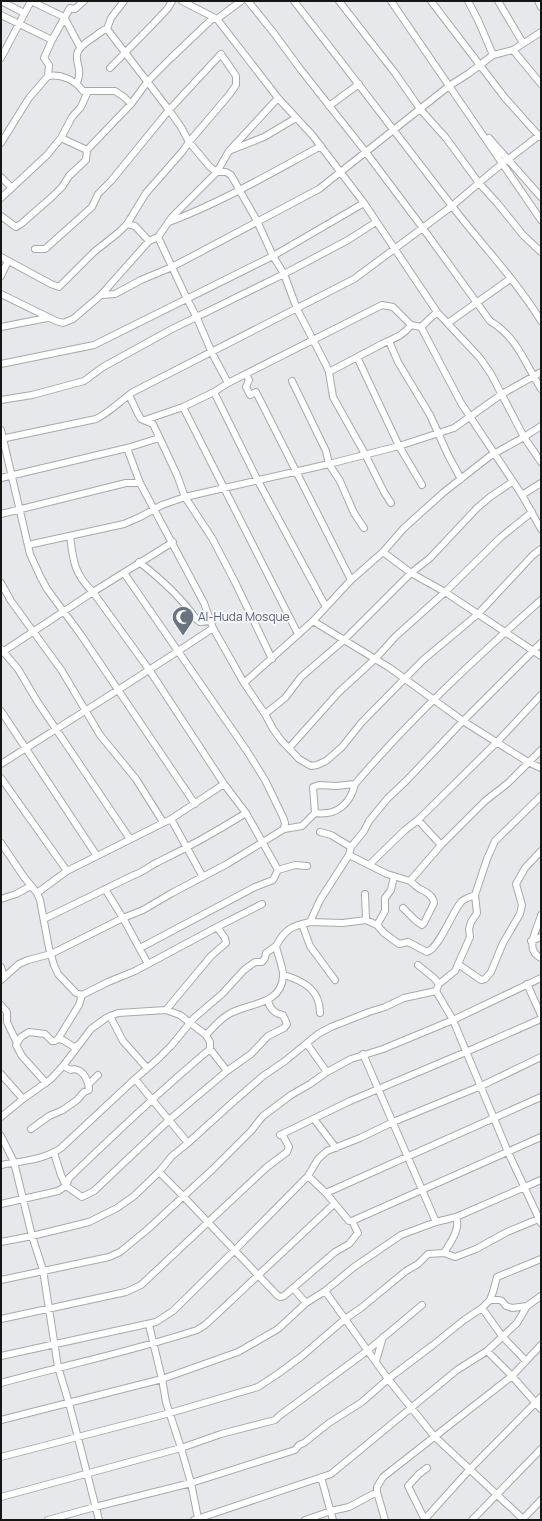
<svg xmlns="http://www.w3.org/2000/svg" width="542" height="1521" viewBox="0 0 542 1521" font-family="Manrope,sans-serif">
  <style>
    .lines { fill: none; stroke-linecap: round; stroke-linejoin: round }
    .street-casing { stroke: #a7a8ab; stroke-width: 8 }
    .street { stroke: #fff; stroke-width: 6 }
    .labels { text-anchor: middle; stroke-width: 4; stroke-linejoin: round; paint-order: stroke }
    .worship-label { font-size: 12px; fill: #5b616d; stroke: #f3f5f8; text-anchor: start }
  </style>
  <rect width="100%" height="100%" fill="#e6e8eb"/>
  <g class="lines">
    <g class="street-casing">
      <path id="street" d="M1 1 24 13
        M31 1 64 17 80 47
        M124 1 111 18 107 29 169 110 181 127 189 142 210 167 217 172H226L231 175 257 221 273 256 284 274 297 309 326 365 329 372 333 397 365 454 384 492 391 503
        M182 1 217 19 278 98
        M248 1 273 32 301 70 365 151 422 227 490 321C517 337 525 363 541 389
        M294 1C347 69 399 137 452 206 481 244 516 280 541 321
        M339 1 395 73 420 109 446 138 479 183 498 204 523 235 541 252
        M391 1 541 220
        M431 1 505 98 540 137
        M468 1 478 20 493 55 513 50 541 32
        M498 1 523 43
        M538 1 541 7
        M1 15 52 40
        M513 50 541 84
        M1 58 31 1
        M110 68 156 21 168 8 172 1
        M48 76C62 74 75 80 83 91H115L124 97 131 104
        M77 83C86 61 62 57 94 37 99 34 101 30 107 29
        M329 106 359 84
        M61 138 87 150
        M489 138 541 197
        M1 143 29 98 48 76 49 65 44 58 52 40 70 8 75 9 84 1
        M231 150 264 137 296 118
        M1 177 12 188
        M1 198 47 155 61 138 72 117 81 107 88 91
        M1 216 16 227 21 224 53 196 62 187 69 176 86 160 87 150 131 104 148 81 171 58 212 19H217L241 1
        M169 222C222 202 271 173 321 146
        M127 224 135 226 149 241
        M158 237 187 299 197 318 212 353 228 383
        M1 257 51 284 59 287 94 252 118 233 127 224 146 193 182 152 189 142 229 95 236 85V76L221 54 169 110 111 181 98 194 92 207 45 249H35
        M1 276 8 261
        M1 294 56 321 63 323 73 319 101 295 149 241 158 237 172 217 217 172 229 151 278 98 313 136 364 203 437 312 480 358 491 374 524 437 541 462
        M101 295 115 294 141 280 172 267 319 189 449 86 468 74 493 55
        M448 323 510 279
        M1 327 47 318
        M421 327 461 403 522 495 541 529
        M389 341 398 362 430 415 448 455 461 479
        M357 357 399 446 422 485
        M1 364 94 345 273 256 364 203
        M329 372C346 363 363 354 380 345 393 338 401 338 411 325L421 327 437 312
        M246 374 249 380 246 387 250 395 256 392 351 580
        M292 381 326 451 329 464 340 481 354 513 364 528
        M214 392 258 481 326 607
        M129 395 138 414 141 419 153 424 177 475 185 497 212 538 235 582 272 659
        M1 400 32 395 84 381 103 367 172 329 284 274 348 240 376 222
        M183 407 298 634
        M145 420 183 407 214 392 228 383 382 305 393 307 411 325
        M1 430 30 554 40 576 47 589 81 635 195 804
        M1 439 96 419C110 412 120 401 133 392L354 279 452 206 493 171 541 134
        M127 448 140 483 204 603 213 628 244 683 265 714 285 698 301 677 344 640 411 573 430 558 477 508 490 497 512 482
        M1 478 127 448 159 438
        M522 495 541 483
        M1 514 126 483H140
        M70 536C73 560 74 574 93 592L150 671 224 784 246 813 278 870 273 880 255 887 140 948
        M28 545 124 524 140 517 162 505 185 497 329 464 399 446 454 428 502 394 541 372
        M383 552 411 573 445 592 541 656
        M139 562C161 579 181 597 197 620L200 622 210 621
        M124 573 247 751 265 780 283 817 285 823 284 829
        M1 583 11 601 62 671 100 735 136 779 163 822
        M313 621 390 668 463 721 528 762 541 768
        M1 649 18 669 37 701 130 839
        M1 653 93 592 173 542
        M244 683 313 621 351 580 383 552 404 528 444 492 490 456 524 437 541 426
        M1 711 97 856
        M265 714 273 729 281 740 299 759 311 766 317 765 326 761 342 747 362 722 423 660 478 614 533 555 541 549
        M289 748 339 692 375 659 396 636 445 592 501 537 532 512
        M1 764C72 719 143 675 213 628
        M1 778 67 871 171 819 224 784
        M315 813 313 787 319 785 336 786 355 784
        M171 819 203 877
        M418 820 441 845 485 801 508 783 541 750
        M320 832 331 835 351 847
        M1 843 24 877 37 893 40 900 49 948 54 965 58 974 76 993 82 995 108 982 135 971 217 927 262 904
        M349 855 387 874 410 881 441 845
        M369 865 405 830 418 820 498 741 541 695
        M278 870 295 865 307 866
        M394 876 391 890 385 898V911L377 925 366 920 343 923 310 922 320 900 349 855 351 847 364 831 369 821 388 798 406 781 463 721 541 643
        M105 889 123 918 148 964
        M37 893 67 871
        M365 894 366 920
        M1 899 16 894 31 886
        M403 908 415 920 422 925 424 923 434 903C433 895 426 892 420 889 417 888 413 883 410 881
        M541 915C538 929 523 949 541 958
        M44 919 134 875C144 872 149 866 158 862 189 847 217 831 246 813
        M302 924 310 946 335 980
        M377 925 384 933 399 944 408 942 427 952C439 948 452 913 461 902 465 898 471 897 475 895L487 859 495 841 541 796
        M531 941 541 937
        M458 964 481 980 485 979 491 972 503 943 520 914 522 905 516 884 525 868 541 851
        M418 965 434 978 439 984
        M1 967 4 977
        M284 975C304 981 320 990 320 1013
        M1 980 19 964 28 960 51 954 123 918 143 910 172 893 227 864 284 829 302 826 315 813C337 816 350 804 355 784 411 718 477 657 541 600
        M527 984 541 1015
        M436 991 453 1020 508 1152 541 1223
        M1 1005 7 1012V1022L17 1043 16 1045 22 1056 46 1083
        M166 1010 211 956 226 943 225 938 217 927
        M110 1016 123 1041 147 1068
        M206 1035C213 1028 220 1019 229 1014 248 1003 282 1005 283 976 284 970 277 953 276 946 285 929 292 926 310 922
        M58 1039 79 1005 82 995
        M17 1043 21 1037 29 1032 45 1034 52 1041H55L58 1039 63 1040 74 1047 78 1045
        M307 1044 327 1072
        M363 1054 436 1222
        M1 1074 23 1099
        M135 1079 188 1143
        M89 1084 98 1075
        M1 1117 23 1099 51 1079 63 1066 91 1029 106 1018 118 1013 166 1010 180 1015 206 1035 210 1042V1049L227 1071
        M314 1119 336 1148
        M31 1129 49 1116 63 1110 77 1100 84 1092 89 1090C89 1082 84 1070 74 1069L71 1070 63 1066
        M280 1135 350 1101 466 1052 541 1019
        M1 1136 14 1162 32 1236 43 1270 58 1367 69 1403 99 1520
        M54 1153 61 1175 66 1186 82 1197 94 1191 169 1120 227 1071 251 1054 268 1036 284 1028 287 1024 283 1015C275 1014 269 1008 268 1000
        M1 1165C21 1161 44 1160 61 1148L135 1079 159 1058 171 1046 194 1018 222 994 244 970 255 962H262L265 958 266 953 276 946
        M159 1172 183 1196 277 1295 280 1297 284 1296 293 1288 306 1303
        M326 1193 541 1097
        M1 1204 58 1191 66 1186 69 1178C115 1134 161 1090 210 1049
        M352 1221 541 1137
        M1 1242 32 1236 89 1222 117 1208 134 1196 159 1172 172 1156 188 1143 232 1103 263 1076 285 1061 318 1034 331 1027 369 1012 385 1007 404 998 436 991 439 984 455 971 470 937 469 929 471 922 477 913 475 895
        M444 1253 455 1257 476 1249 507 1232 541 1218
        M1 1280 109 1257 120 1252 148 1229 213 1169 251 1131 263 1116 291 1095 310 1084 327 1072 351 1059 383 1049 453 1020 541 978
        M293 1288 335 1252 349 1244 358 1233 352 1221H349L326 1193 308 1176
        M325 1291 388 1379 434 1436 524 1520
        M490 1300H499L502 1301 506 1306 512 1308 527 1306
        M482 1308 502 1336 526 1361
        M1 1319 126 1292 141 1285 267 1167 287 1152 289 1147 282 1134
        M149 1325 162 1379 166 1402 181 1448 191 1483 198 1518
        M487 1351 512 1376 541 1409
        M1 1356 156 1322 173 1311 235 1250 308 1176 318 1159 327 1151 360 1138 393 1122 481 1086 541 1057
        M376 1361 383 1337
        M1 1383C66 1365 133 1351 197 1330L205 1325 218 1313 334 1204
        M1 1420 162 1379 238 1352 278 1329 306 1303 325 1291 354 1267 401 1235 436 1222 456 1217 541 1180
        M1 1457 170 1413 258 1387 279 1373 302 1356 345 1319 361 1308 406 1271 418 1264 428 1254 444 1253C450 1243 461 1229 456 1217
        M321 1477 333 1520
        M377 1492 385 1520
        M1 1497 181 1448 221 1434 275 1420 279 1416 367 1351 422 1305
        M425 1519 470 1469 541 1397
        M48 1520 95 1507 191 1483 295 1450 299 1445 304 1443 329 1423 362 1402 388 1379 433 1345 464 1320 482 1308 490 1300 493 1292 497 1277 541 1259
        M194 1520 331 1474 457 1370 487 1351 517 1323 527 1306 541 1296
        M305 1520 331 1511 349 1507 377 1492V1487L383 1477 512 1376 541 1345
        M425 1520 408 1486 419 1474 427 1468
        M472 1520 541 1449
        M522 1520 541 1500"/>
    </g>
    <use href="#street" class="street"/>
  </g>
  <defs>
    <g id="mosque-pin" transform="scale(1.15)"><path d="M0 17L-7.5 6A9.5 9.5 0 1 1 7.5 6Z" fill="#6b7280" stroke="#f3f5f8"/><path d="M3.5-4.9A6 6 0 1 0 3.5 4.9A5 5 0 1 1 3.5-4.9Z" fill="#fff"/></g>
  </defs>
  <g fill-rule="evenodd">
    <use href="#mosque-pin" x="183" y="617"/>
  </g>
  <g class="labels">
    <g class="worship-label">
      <text x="198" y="621">Al-Huda Mosque</text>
    </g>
  </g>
  <rect width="542" height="1521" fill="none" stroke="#161617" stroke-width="4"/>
</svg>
